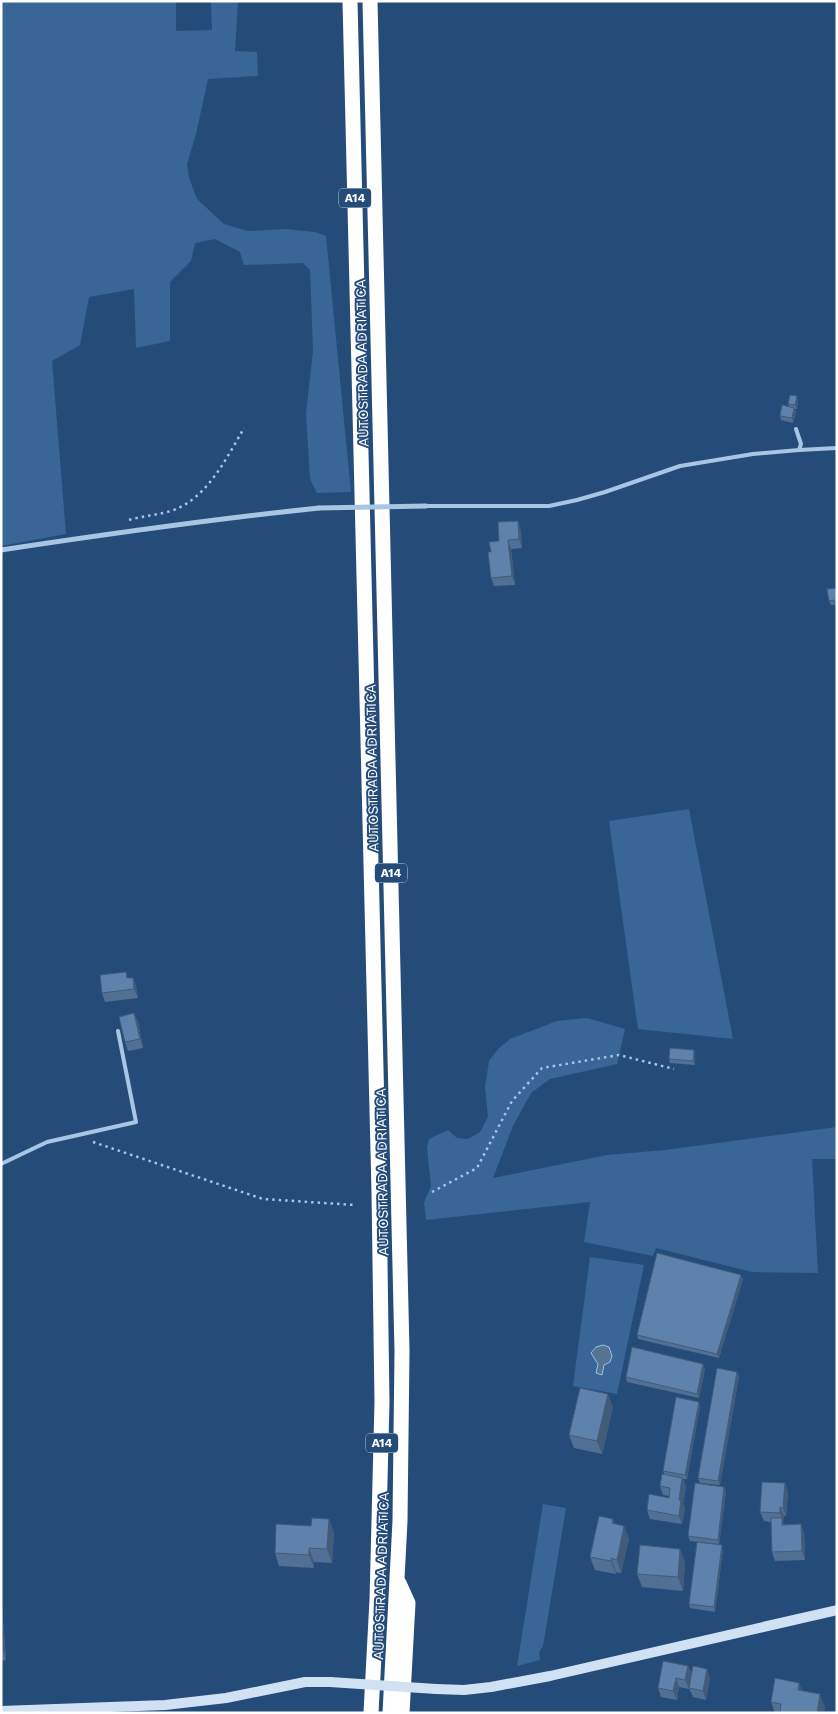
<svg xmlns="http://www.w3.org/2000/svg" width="838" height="1714" viewBox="0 0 838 1714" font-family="'Work Sans',sans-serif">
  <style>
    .green { fill: #396696 }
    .water { fill: #577394; stroke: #9cc0e4 }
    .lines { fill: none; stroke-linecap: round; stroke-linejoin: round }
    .path { stroke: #a8c5e3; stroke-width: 2.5; stroke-dasharray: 2.5 4; stroke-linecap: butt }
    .lane { stroke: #a8c5e3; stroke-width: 4 }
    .street { stroke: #a8c5e3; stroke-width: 5 }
    .secondary { stroke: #d0e1f4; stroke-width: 10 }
    .highway { stroke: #fff; stroke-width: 15 }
    .street-bridge { stroke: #a8c5e3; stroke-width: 5 }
    .secondary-bridge { stroke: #d0e1f4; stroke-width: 10 }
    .wall { fill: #517093 }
    .shaded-wall { fill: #425b78 }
    .building { fill: #5e82ab; stroke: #425b78 }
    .labels { text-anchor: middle; stroke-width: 4; stroke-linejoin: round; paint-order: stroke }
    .shield { fill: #254c79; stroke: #bec9d7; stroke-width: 1 }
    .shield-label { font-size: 12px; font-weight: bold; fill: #fff }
    .street-label { font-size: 14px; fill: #fff; stroke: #254c79 }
  </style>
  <rect width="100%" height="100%" fill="#254c79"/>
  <path class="green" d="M1 1H176V31L212 30 211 1H238L235 51 257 52 258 76 208 79 196 134 187 164 189 178 197 199 224 224 237 228 249 231 285 229 315 232 326 236 351 492 317 493 310 479 306 414 313 350 310 270 303 263 244 265 240 252 215 239 195 243 191 261 170 282V341L136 348 134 289 89 297 80 345 52 361 66 534 1 546Z
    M689 809 733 1039 638 1029 609 821Z
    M587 1018 625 1029 617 1064 550 1079 531 1093 513 1126 493 1178 607 1155 665 1150 837 1127V1159H812L818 1273 752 1272 656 1248 653 1256 584 1242 590 1202 426 1220 424 1203 431 1186 427 1148 429 1139 448 1130 457 1138 468 1139 480 1132 488 1117 485 1087 489 1061 498 1049 510 1039 557 1021Z
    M590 1257 644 1265 617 1394 573 1386Z
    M543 1504 566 1508 543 1646 539 1652 540 1660 517 1666Z"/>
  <path class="water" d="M603 1345 609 1347 612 1356 610 1362 604 1365 602 1375 596 1373 598 1364 591 1353 596 1347Z"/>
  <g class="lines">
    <path class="path" d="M129 520C143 516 157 515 171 511 207 499 226 459 244 428
      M93 1142 263 1199 355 1205
      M432 1192 477 1168 512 1101 542 1068 619 1055 674 1069"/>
    <path class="lane" d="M799 450 837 448
      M426 506H549L577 500 605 492 680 466 753 454 799 450 801 444 796 429
      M1 1164 47 1142 136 1122 118 1031"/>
    <path class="street" d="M1 550C107 534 213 519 319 508"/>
    <path class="secondary" d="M436 1689 464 1690 491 1687 550 1676 837 1610
      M1 1711 165 1705 226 1698 305 1682H330"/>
    <path class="highway" d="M350 1 379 1192 382 1402 377 1600 371 1713
      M370 1 402 1351 400 1521 390 1713
      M399 1583 408 1603 402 1713"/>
    <path class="street-bridge" d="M319 508 426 506"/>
    <path class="secondary-bridge" d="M330 1682 436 1689"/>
  </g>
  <path class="wall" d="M798 401 797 409H794L796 412 793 423 781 420 780 416 789 407 788 404Z
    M521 530 522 548 511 549 515 585 494 586 491 578V552L499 541Z
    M837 588V609H836L835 605H831L829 601Z
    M128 978H133L136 987 138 998 105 1002 102 993Z
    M134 1013 138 1022 143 1048 128 1051 125 1042Z
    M694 1050 695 1054V1065L670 1063 669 1059Z
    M743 1279 719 1358 638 1339 637 1335Z
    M705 1369 699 1398 627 1382 626 1377Z
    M737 1372 739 1377 720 1485 700 1483 698 1478Z
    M700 1406 687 1479H683L686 1487 683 1504 685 1509 682 1524 650 1519 647 1510 669 1498V1496L663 1495 660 1486 665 1475 663 1471Z
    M613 1407 602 1454 574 1448 569 1435Z
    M724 1487 726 1492 719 1544 690 1541 688 1536Z
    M788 1492 786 1516H784L783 1522 784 1525 804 1533 805 1560 775 1561 772 1552 771 1522 764 1521 760 1512Z
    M613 1519 614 1524 624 1526 629 1539 621 1573 616 1572V1574L595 1570 590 1557Z
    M334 1532 332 1563 314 1562V1568L279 1566 275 1553Z
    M680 1549 685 1562 683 1591 642 1587 637 1574Z
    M723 1549 715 1612 690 1608 689 1604Z
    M1 1594 6 1660 1 1661Z
    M688 1666 692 1675 689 1689 679 1687 677 1700 661 1697 658 1688Z
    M710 1678 706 1700 693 1697 689 1688Z
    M799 1683 802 1691 825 1707 824 1713H775L771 1702Z"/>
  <path class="shaded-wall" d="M797 396 798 401 797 409 795 405Z
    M794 408 796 412 793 423 792 418Z
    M518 521 521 530 522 548 519 539Z
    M508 540 511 549 515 585 512 576Z
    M133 978 136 987 138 998 134 989Z
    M134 1013 138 1022 143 1048 140 1039Z
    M694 1050 695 1054V1065L693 1061Z
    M741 1275 743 1279 719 1358 717 1354Z
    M703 1364 705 1369 699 1398 697 1394Z
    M737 1372 739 1377 720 1485 718 1481Z
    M608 1394 613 1407 602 1454 597 1441Z
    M699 1402 700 1406 687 1479 685 1475Z
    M682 1478 686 1487 683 1504 685 1509 682 1524 679 1516V1500Z
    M785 1483 788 1492 786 1516 783 1508Z
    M724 1487 726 1492 719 1544 718 1540Z
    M780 1507 784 1516 783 1522 785 1526 782 1525V1518L780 1513Z
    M329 1519 334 1532 332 1563 327 1549Z
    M801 1524 804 1533 805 1560 802 1551Z
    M624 1526 629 1539 621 1573 617 1560Z
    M722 1545 723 1549 715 1612 714 1607Z
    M309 1548 314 1562V1568L309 1555Z
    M680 1549 685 1562 683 1591 678 1577Z
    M611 1558 616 1572V1574L611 1561Z
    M1 1594 6 1660 2 1647Z
    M688 1666 692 1675 689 1689 685 1680Z
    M707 1669 710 1678 706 1700 703 1691Z
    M676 1678 679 1687 677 1700 673 1691Z
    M799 1683 804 1696 798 1690Z
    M820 1694 825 1707 824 1713H817Z"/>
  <path class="building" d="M790 395 797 396 795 405 788 404Z
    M782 405 794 408 792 418 780 416Z
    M518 521 519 539 508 540 512 576 491 578 488 552H491L489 542 499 541 498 522Z
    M837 588V604H835L834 600 829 601 827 589Z
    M126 972 127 978H133L134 989 102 993 100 975Z
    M134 1013 140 1039 125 1042 119 1017Z
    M670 1048 694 1050 693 1061 669 1059Z
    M657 1253 741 1275 717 1354 637 1335Z
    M632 1347 703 1364 697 1394 626 1377Z
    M717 1368 737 1372 718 1481 698 1478Z
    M580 1388 608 1394 597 1441 569 1435Z
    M676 1397 699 1402 685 1475 663 1471Z
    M662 1474 682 1478 679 1500H681L679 1516 647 1510 649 1494 669 1498 670 1488 660 1486Z
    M762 1482 785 1483 783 1508 780 1507V1513L760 1512Z
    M695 1483 724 1487 718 1540 688 1536Z
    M599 1516 613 1519 612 1523 624 1526 617 1560 611 1558V1561L590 1557Z
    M312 1518 329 1519 327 1549 309 1548V1555L275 1553 276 1524 311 1526Z
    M771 1518H782V1525L801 1524 802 1551 772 1552Z
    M697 1542 722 1545 714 1607 689 1604Z
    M640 1545 680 1549 678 1577 637 1574Z
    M663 1661 688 1666 685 1680 676 1678 673 1691 658 1688Z
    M693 1666 707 1669 703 1691 689 1688Z
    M775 1678 799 1683 798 1690 820 1694 817 1713H780L781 1704 771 1702Z"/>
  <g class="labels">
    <g class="shield">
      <rect x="339" y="188.5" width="32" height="19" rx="4"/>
      <rect x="375" y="863.5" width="32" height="19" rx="4"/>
      <rect x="366" y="1433.5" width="32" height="19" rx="4"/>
    </g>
    <g class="shield-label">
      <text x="355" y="202">A14</text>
      <text x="391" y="877">A14</text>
      <text x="382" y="1447">A14</text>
    </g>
    <g class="street-label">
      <text transform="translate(362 363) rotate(-91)" y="5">AUTOSTRADA ADRIATICA</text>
      <text transform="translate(372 768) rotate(-91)" y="5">AUTOSTRADA ADRIATICA</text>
      <text transform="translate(382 1172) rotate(-91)" y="5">AUTOSTRADA ADRIATICA</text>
      <text transform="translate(381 1576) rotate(-88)" y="5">AUTOSTRADA ADRIATICA</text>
    </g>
  </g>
  <rect width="838" height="1714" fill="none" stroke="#ffffff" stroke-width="5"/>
</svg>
